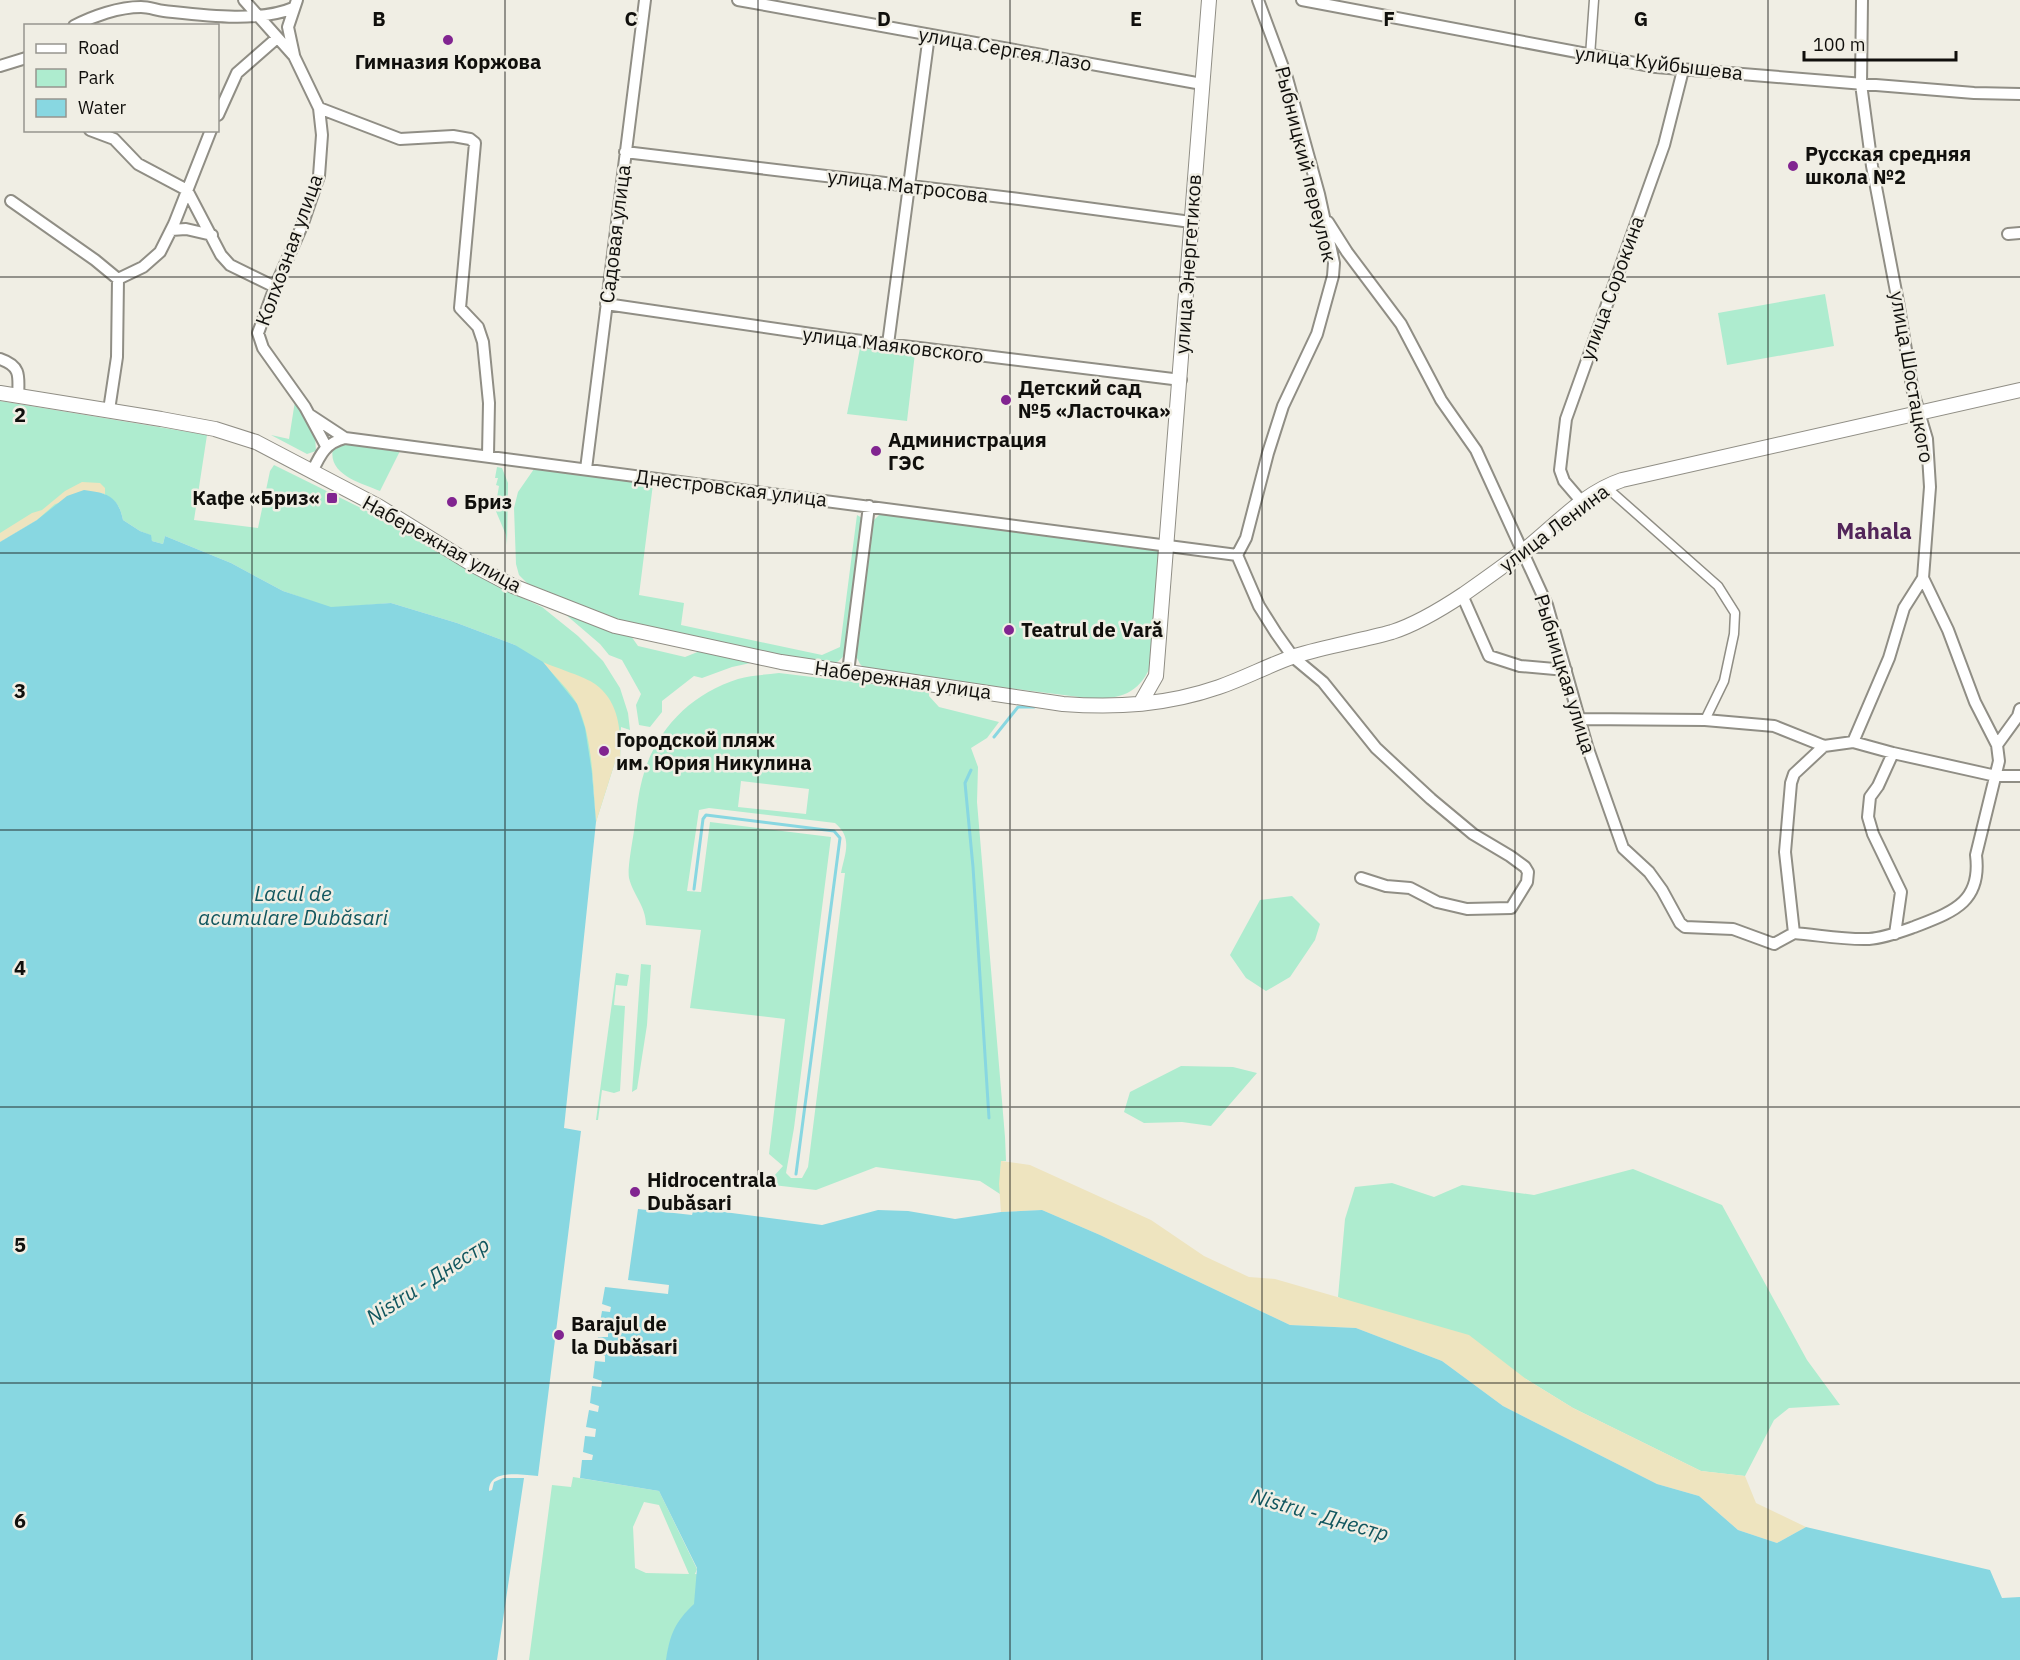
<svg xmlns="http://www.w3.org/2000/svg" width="2020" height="1660" viewBox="0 0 2020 1660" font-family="'IBM Plex Sans',sans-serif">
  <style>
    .green { fill: #aeeccf; fill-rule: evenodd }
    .sand { fill: #eee4bf }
    .water { fill: #88d7e1 }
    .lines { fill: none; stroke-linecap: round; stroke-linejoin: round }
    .stream { stroke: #88d7e1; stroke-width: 3 }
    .pedestrian-casing { stroke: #908e85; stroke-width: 11 }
    .minor-casing { stroke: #908e85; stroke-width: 14 }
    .tertiary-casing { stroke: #908e85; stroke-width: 16 }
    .pedestrian { stroke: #fff; stroke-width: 8 }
    .minor { stroke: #fff; stroke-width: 10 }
    .tertiary { stroke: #fff; stroke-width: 14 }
    .grid { fill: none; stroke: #100f0c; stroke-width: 1.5; stroke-opacity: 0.55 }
    .poi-dot { fill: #812490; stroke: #f0eee4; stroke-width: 2 }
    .labels { text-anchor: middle; stroke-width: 5; stroke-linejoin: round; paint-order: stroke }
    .street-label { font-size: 20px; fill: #100f0c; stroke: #f0eee4 }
    .poi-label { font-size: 20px; font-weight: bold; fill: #100f0c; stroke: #f0eee4; text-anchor: start }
    .water-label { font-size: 21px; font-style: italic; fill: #11565e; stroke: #f0eee4 }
    .quarter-label { font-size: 22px; font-weight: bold; fill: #522559; stroke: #f0eee4 }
    .grid-label { font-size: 20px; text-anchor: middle; font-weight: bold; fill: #100f0c; stroke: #f0eee4; stroke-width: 5; stroke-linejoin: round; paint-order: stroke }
  </style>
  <rect width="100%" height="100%" fill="#f0eee4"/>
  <path class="green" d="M1825 294 1834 346 1727 365 1718 313Z
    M860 348 915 353 907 421 847 414Z
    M0 401 207 435 194 520 258 528 270 471 274 465 363 509 503 589 542 607 578 636 603 661 620 688 628 713 630 730 621 727 620 762H615L596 822 592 773 515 645 457 623 391 603 331 608 283 591 231 563 165 536 163 544 152 541 150 535 140 531 123 520C120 505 115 499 102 493L37 520 0 542Z
    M295 401 315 436 316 451 307 454 271 435 289 439Z
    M343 442 401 449 380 491C362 483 327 475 333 448Z
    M497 467 502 468 508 483 507 545 506 535 495 509 499 486 496 485 498 478H495Z
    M534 469 653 484 639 595 684 603 681 625 822 655 840 647 857 515 862 518 846 652C841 660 837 664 827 665L621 624 531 587 519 575 516 564 514 508 518 492Z
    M881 513 1155 547 1160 553 1152 662C1140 695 1119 700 1087 698L866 670 860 664 856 656 873 521Z
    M565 614 631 636 638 646 685 657 700 651 755 662 732 667 702 678 694 676 662 701V712L650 727 639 725 636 705 641 694 622 660 609 655 600 644Z
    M779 673 929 691V696L939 707 999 722 987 738 971 748 978 767 977 802 1005 1137 1006 1161H1001L1000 1194 980 1181 876 1167 816 1190 773 1185 774 1176 783 1166 769 1154 785 1019 690 1008 701 930 646 925C646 906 633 895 629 878 627 867 634 835 635 823 637 806 639 789 644 773 658 727 693 693 738 679 751 675 765 675 779 673ZM741 781 809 789 806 814 738 807ZM709 808 835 823C853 838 845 853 841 873H845L808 1167 802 1178H791L786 1173 794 1128 831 837 710 822 701 892 687 891 699 810Z
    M1292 896 1320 924 1315 940 1290 977 1266 991 1246 978 1230 955 1260 900Z
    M641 964 651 965 647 1025 637 1089 632 1092Z
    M616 973 629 975 627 986 616 985 614 1005 625 1006 620 1091 614 1093 602 1090 598 1120H596Z
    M1181 1066 1233 1067 1257 1073 1211 1126 1182 1122 1144 1123 1124 1112 1130 1092Z
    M1633 1169 1722 1205 1807 1360 1840 1405 1789 1408 1774 1420 1745 1476 1701 1471 1573 1408 1526 1379 1338 1297 1345 1219 1355 1187 1392 1183 1434 1197 1462 1185 1534 1195Z
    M573 1477 659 1491 697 1569 695 1574 1467 1660H529L552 1485 571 1487ZM644 1502 659 1505 689 1574 646 1573 635 1568 633 1527Z"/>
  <path class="sand" d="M82 482 100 483 105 488V494L102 493 55 504 37 520 0 542V533L32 513 42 510 65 491Z
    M543 662C556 668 586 677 595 684 621 703 621 734 620 762H615L596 822C593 786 593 740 578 706 572 692 553 675 543 662Z
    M1001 1161 1030 1165 1151 1220 1204 1256 1249 1277 1275 1279 1469 1335 1526 1379 1573 1408 1701 1471 1745 1476 1756 1503 1806 1527 1777 1543 1738 1530 1699 1496 1657 1484 1503 1406 1442 1361 1356 1328 1290 1325 1100 1235 1042 1210 1001 1212 999 1184Z"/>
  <path class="water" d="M84 490C106 493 118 495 123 520L140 531 151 535 152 541 163 544 165 536 231 563 283 591 331 607 391 603 457 623 515 645 543 662 577 704 585 728 592 773 596 822 564 1128 581 1131 538 1476C523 1475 489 1468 489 1491L492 1490 494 1482 503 1478H524L497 1660H0V542L37 520 67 496Z
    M694 1208 822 1225 878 1210 908 1211 955 1219 1001 1212 1042 1210 1100 1235 1290 1325 1356 1328 1442 1361 1503 1406 1657 1484 1699 1496 1738 1530 1777 1543 1806 1527 1990 1570 2002 1598 2020 1597V1660H666C670 1634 675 1622 694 1604L697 1568 659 1491 580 1478 582 1460H592L593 1455 583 1452 585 1436 595 1437 596 1429 586 1427 589 1410 598 1412 599 1406 590 1403 592 1386 601 1387 602 1381 593 1378 595 1361 605 1362V1356L596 1354 598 1337H608V1330L599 1328 602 1311 610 1312 611 1307 602 1304 605 1287 668 1294 669 1285 628 1280 638 1209 692 1215Z"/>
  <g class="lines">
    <path class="stream" d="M994 737 1018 707H1034
      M971 770 965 783 973 867 989 1118
      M694 889 703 819 706 815 834 831 840 838 796 1174"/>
    <g class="pedestrian-casing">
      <path id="pedestrian" d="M1590 56 1594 0
        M1605 486 1718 586 1735 613 1734 634 1724 681 1705 720"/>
    </g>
    <g class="minor-casing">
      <path id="minor" d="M244 0 294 56 319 108 322 135 319 176 302 226 275 287 258 333 263 348 305 407 326 446
        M738 0 1202 84
        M1258 0 1287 78 1319 194 1334 263 1333 276 1317 334 1283 406 1268 453 1246 538 1237 555 1259 606 1276 633 1293 657 1323 682 1376 748 1431 799 1473 834 1510 856 1525 867 1528 872 1527 882 1511 908 1467 909 1437 902 1410 888 1386 886 1361 878
        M1302 0 1656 67 1974 93 2020 94
        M74 26C93 16 119 7 141 7 149 7 156 10 164 11 201 15 258 23 293 8
        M294 55 288 27 297 0
        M0 66 26 58
        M319 108 400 139 453 136 470 139 475 143 460 308 478 327 483 342 489 403 488 455
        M218 115 237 73 277 38
        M90 130 114 139 138 164 187 190 221 255 230 265 275 287
        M625 152 1019 199 1191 222
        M11 201 95 260 118 279
        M1328 222 1347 252 1401 324 1441 400 1476 450 1547 605 1587 746 1623 848 1649 872 1662 890 1680 923 1685 927 1733 929 1774 944 1794 933
        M171 230 186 229 212 235
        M2008 234 2020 233
        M606 304 846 339 1181 380
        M888 344 929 35
        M0 359C21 366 19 376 18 396
        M109 410 117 357 118 279 143 267 160 252 174 224 211 130
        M310 415 345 438
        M586 469 645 0
        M312 472C320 455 325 443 345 438L1237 555
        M1582 502 1564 481 1560 470 1566 419 1664 145 1683 70
        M1462 595 1489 656 1520 666 1566 670
        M848 672 869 506
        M1579 719 1705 720 1774 726 1824 746 1853 742 1893 753 1996 776H2020
        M1853 742 1889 658 1904 608 1923 578 1930 487 1927 439 1913 392 1898 302 1872 166 1861 84 1862 0
        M1997 745 2018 716 2020 709
        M1893 753 1878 786 1870 797 1868 817 1873 834 1901 892 1895 934
        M1794 933C1819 935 1844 940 1869 939 1884 938 1900 932 1914 927 1952 912 1982 903 1976 855L1999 761 1997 745 1975 702 1948 630 1923 578
        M1794 933 1785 852 1791 783 1794 774 1824 746"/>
    </g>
    <g class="tertiary-casing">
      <path id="tertiary" d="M0 393 161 419 215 429 256 442 378 506 475 566 513 586 615 626 781 662 1063 704C1117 708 1167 705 1219 687 1245 678 1269 665 1295 656 1327 646 1360 641 1392 632 1417 624 1443 608 1464 594 1484 580 1504 566 1523 551 1555 526 1583 493 1622 480L2020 390
        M1140 704 1156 676 1209 0"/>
    </g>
    <use href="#pedestrian" class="pedestrian"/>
    <use href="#minor" class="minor"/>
    <use href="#tertiary" class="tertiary"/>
  </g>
  <path class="grid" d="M252 0V1660M505 0V1660M758 0V1660M1010 0V1660M1262 0V1660M1515 0V1660M1768 0V1660M0 277H2020M0 553H2020M0 830H2020M0 1107H2020M0 1383H2020"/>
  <g class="poi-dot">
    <circle cx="448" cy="40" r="6"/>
    <circle cx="1793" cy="166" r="6"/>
    <circle cx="1006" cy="400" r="6"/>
    <circle cx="876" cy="451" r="6"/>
    <rect x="326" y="492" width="12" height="12" rx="3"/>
    <circle cx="452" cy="502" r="6"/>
    <circle cx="1009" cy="630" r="6"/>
    <circle cx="604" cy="751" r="6"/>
    <circle cx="635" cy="1192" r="6"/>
    <circle cx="559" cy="1335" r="6"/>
  </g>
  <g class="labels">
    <g class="street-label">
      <text transform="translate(1005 49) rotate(10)" y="7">улица Сергея Лазо</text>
      <text transform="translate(1659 63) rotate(7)" y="7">улица Куйбышева</text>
      <text transform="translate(1306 164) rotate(76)" y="7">Рыбницкий переулок</text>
      <text transform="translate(908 186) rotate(7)" y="7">улица Матросова</text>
      <text transform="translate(615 234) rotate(-83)" y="7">Садовая улица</text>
      <text transform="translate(289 250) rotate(-70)" y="7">Колхозная улица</text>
      <text transform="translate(1188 264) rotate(-86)" y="7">улица Энергетиков</text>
      <text transform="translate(1612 288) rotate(-70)" y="7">улица Сорокина</text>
      <text transform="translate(893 345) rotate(7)" y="7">улица Маяковского</text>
      <text transform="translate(1912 377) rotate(80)" y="7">улица Шостацкого</text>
      <text transform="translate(731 488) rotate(7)" y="7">Днестровская улица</text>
      <text transform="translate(1554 528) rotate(-37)" y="7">улица Ленина</text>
      <text transform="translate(442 544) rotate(29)" y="7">Набережная улица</text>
      <text transform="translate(1565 674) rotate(73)" y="7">Рыбницкая улица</text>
      <text transform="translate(903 680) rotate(8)" y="7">Набережная улица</text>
    </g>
    <g class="poi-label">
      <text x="448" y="69" text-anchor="middle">Гимназия Коржова</text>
      <text x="1805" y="161">Русская средняя<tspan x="1805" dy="23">школа №2</tspan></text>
      <text x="1018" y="395">Детский сад<tspan x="1018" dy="23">№5 «Ласточка»</tspan></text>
      <text x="888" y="447">Администрация<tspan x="888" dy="23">ГЭС</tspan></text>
      <text x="320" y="505" text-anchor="end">Кафе «Бриз«</text>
      <text x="464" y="509">Бриз</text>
      <text x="1021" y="637">Teatrul de Vară</text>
      <text x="616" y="747">Городской пляж<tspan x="616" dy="23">им. Юрия Никулина</tspan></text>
      <text x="647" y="1187">Hidrocentrala<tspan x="647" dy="23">Dubăsari</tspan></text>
      <text x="571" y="1331">Barajul de<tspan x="571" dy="23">la Dubăsari</tspan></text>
    </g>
    <g class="water-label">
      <text x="293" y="901">Lacul de<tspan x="293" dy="24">acumulare Dubăsari</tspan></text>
      <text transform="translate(428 1281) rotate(-33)" y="7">Nistru - Днестр</text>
      <text transform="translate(1320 1515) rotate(16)" y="7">Nistru - Днестр</text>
    </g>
    <g class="quarter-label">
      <text x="1874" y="539">Mahala</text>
    </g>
  </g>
  <g class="grid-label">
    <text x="379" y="26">B</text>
    <text x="631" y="26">C</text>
    <text x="884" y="26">D</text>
    <text x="1136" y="26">E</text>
    <text x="1389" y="26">F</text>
    <text x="1641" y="26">G</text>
    <text x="20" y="422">2</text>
    <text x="20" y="698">3</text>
    <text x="20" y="975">4</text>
    <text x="20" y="1252">5</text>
    <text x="20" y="1528">6</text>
  </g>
  <rect x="24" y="24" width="195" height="108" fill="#f0eee4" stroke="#96958e" stroke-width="1.5"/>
  <rect x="36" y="44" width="30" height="9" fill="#ffffff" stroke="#96958e" stroke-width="1.5"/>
  <text x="78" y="54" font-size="18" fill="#100f0c">Road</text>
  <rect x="36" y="69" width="30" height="18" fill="#aeeccf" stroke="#96958e" stroke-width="1.5"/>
  <text x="78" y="84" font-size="18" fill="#100f0c">Park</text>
  <rect x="36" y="99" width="30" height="18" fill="#88d7e1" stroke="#96958e" stroke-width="1.5"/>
  <text x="78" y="114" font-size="18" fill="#100f0c">Water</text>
  <path d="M1804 51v9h152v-9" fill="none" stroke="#100f0c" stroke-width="3"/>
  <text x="1813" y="51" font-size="18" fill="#100f0c" stroke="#f0eee4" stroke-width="4.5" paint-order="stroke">100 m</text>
</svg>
